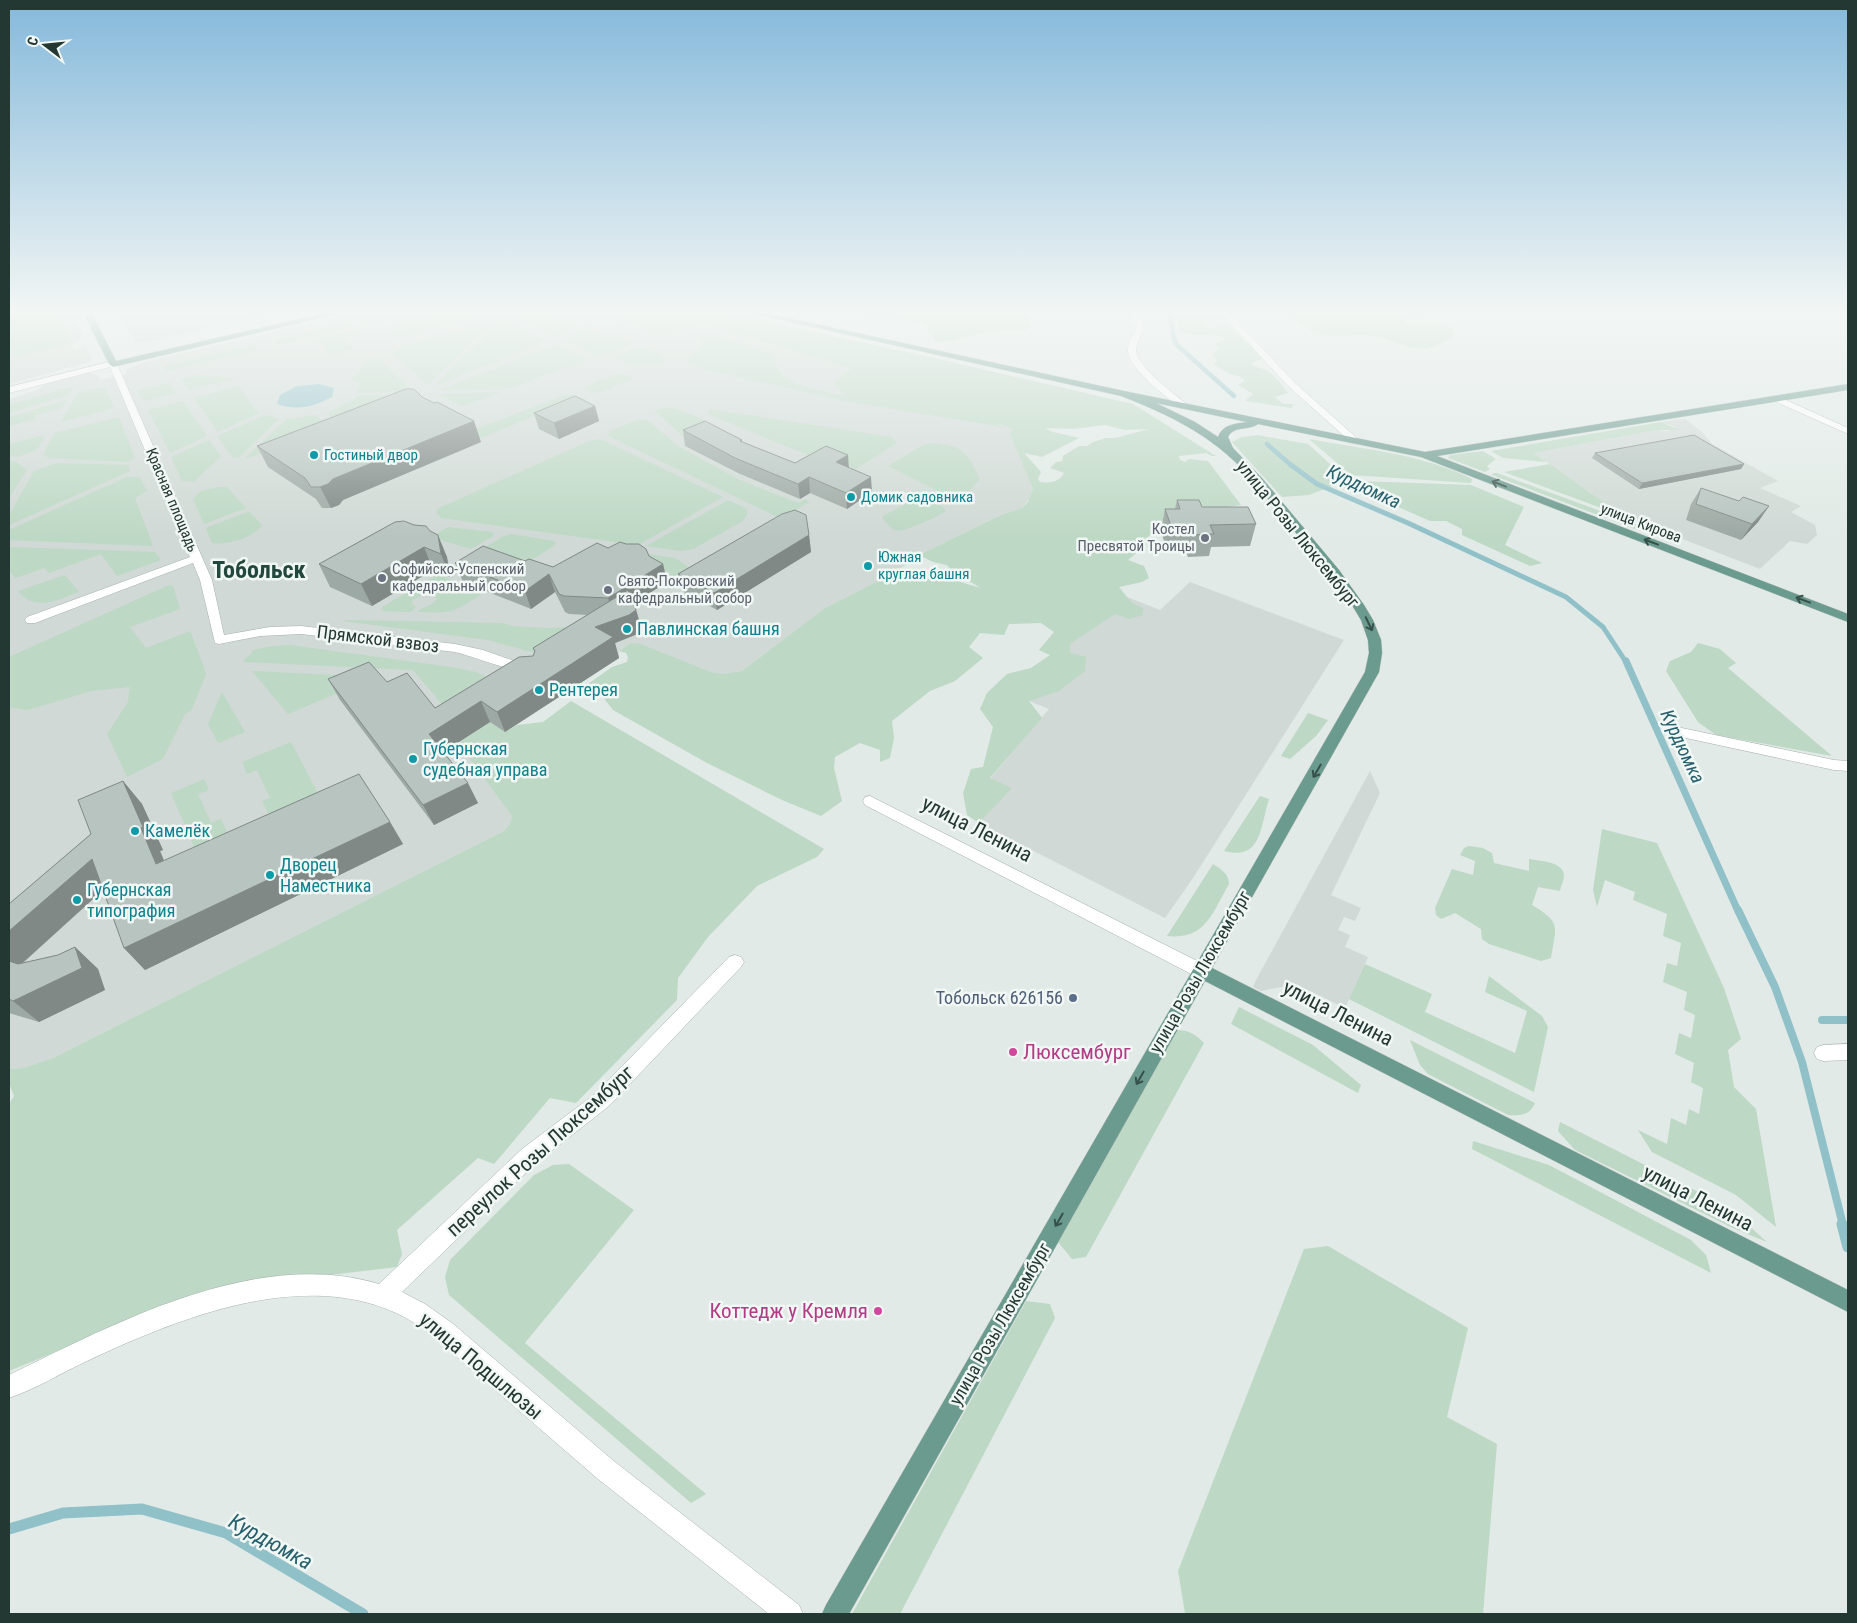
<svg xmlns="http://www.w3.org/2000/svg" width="1857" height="1623" viewBox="0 0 1857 1623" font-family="'Roboto Condensed',sans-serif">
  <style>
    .built { fill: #d0d9d5 }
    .green { fill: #bdd8c4; fill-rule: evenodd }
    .water { fill: #90c0c8 }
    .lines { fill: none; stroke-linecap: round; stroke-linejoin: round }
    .stream-far4 { stroke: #90c0c8; stroke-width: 4.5 }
    .stream-far3 { stroke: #90c0c8; stroke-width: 5 }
    .stream-far2 { stroke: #90c0c8; stroke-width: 7 }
    .stream-far1 { stroke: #90c0c8; stroke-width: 8 }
    .stream { stroke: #90c0c8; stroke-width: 11 }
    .minor-casing { stroke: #a5b1ad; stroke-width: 1 }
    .major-casing { stroke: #c2c7c6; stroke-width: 1 }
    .minor { fill: #fff; fill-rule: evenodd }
    .major { fill: #6b9a8e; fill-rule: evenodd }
    .wall { fill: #9da9a4 }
    .shaded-wall { fill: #808986 }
    .building { fill: #b7c4bf; stroke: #808986 }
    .oneway { stroke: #36504a }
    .culture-dot { fill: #0f9aa8; stroke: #f1f7f4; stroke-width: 2 }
    .worship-dot { fill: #6b7280; stroke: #f1f7f4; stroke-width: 2 }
    .service-dot { fill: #5c6f8a; stroke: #f1f7f4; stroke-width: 2 }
    .hotel-dot { fill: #d1479c; stroke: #f1f7f4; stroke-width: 2 }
    .labels { text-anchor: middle; stroke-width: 5; stroke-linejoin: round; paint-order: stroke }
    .far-culture-label { font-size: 15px; fill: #0d838f; stroke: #f1f7f4; text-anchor: start }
    .far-street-label { font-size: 15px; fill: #243833; stroke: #f1f7f4 }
    .far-worship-label { font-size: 15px; fill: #5b616d; stroke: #f1f7f4; text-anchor: start }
    .street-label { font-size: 18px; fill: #243833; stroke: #f1f7f4 }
    .culture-label { font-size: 18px; fill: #0d838f; stroke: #f1f7f4; text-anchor: start }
    .service-label { font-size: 18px; fill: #4e5e75; stroke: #f1f7f4; text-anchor: end }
    .water-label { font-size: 19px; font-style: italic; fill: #26616d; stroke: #f1f7f4 }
    .near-street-label { font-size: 21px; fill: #243833; stroke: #f1f7f4 }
    .near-hotel-label { font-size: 21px; fill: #b23c85; stroke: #f1f7f4; text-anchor: start }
    .near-water-label { font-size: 22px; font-style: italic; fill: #26616d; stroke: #f1f7f4 }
    .far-town-label { font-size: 24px; font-weight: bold; fill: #22483e; stroke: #f1f7f4 }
  </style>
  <rect width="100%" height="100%" fill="#e1eae6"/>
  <path class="built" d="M9 310H72L83 335 82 338 71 345 75 351 85 344 91 358 89 362 9 384Z
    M142 310H290L136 344 119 315Z
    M369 310H591L658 334 707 325 851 368 846 396 1010 427 1012 431 1011 434 1033 489 1031 497 1022 508 1001 515 919 555 890 576 825 608 742 671 722 674 711 672 641 644 624 647 619 651V658L505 732 490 722 458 742 512 816 510 824 504 831 51 1059 23 1068 9 1069V399L37 390 49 382 89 372 98 376 101 380 126 374V370L141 363Z
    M1685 419 1702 432 1712 444 1778 481 1760 488 1801 506 1791 512 1815 525 1817 535 1807 544 1790 541 1760 569 1631 519 1632 516 1602 501 1534 453 1657 430 1668 431 1676 427 1661 422Z
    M1190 582 1344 640 1193 878 1165 918 979 823 1011 788 990 779 1049 709 1029 701 1065 661 1039 650 1097 585 1160 610Z
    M1370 771 1380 793 1331 895 1361 908 1355 921 1344 917 1338 930 1350 935 1345 947 1368 957 1345 1008 1296 984 1261 991 1253 987 1255 982Z"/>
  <path class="green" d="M9 310H58L71 344 13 357 9 341Z
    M407 310H411L401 317 363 325 360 321Z
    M448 310H476L487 314 483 317 397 338 389 330 406 318Z
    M531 310H545L578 324 556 337 518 319 522 316 521 313Z
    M591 310H714L938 359 1133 404 1216 456H1212L1206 453 1179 456 1180 460 1185 462 1189 459 1208 461 1241 505 1184 513 1173 511 1147 538 1148 543 1128 560 1144 566 1149 578 1142 582 1119 587 1132 603 1143 608V615L1129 619 1115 614 1070 644V653L1086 657 1085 671 1059 691 1029 701 1042 718 990 778 1012 788 979 823 967 815 963 793 971 769 983 767 993 727 980 709 987 693 1007 674 1031 668 1050 655 1039 650 1054 632 1041 623 1009 624 1004 635 980 633 969 647 983 658 955 681 930 691 892 721 894 738 890 758 880 762V750L860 743 835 757 834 768 842 801 821 816 782 800 707 763 613 710 602 696 581 689 612 667 627 662 628 657 626 653 619 651 631 643 641 644 711 672 722 674 742 671 825 608 895 573 934 580 948 578 980 588C969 579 955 577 947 565L933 562 919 555 1001 515 1022 508 1028 502 1033 489 1010 434 1012 429 997 423 1003 427 845 401 708 370 689 363 687 360 703 344 704 342 698 335 710 334 767 352C776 358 775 367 782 374 796 389 825 391 844 396L834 383 851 368 707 325 658 334ZM1105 425 1125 430 1149 429 1115 438H1106L1093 442 1087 446H1079L1063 456 1062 461 1056 462 1050 468 1064 473C1059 483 1049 483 1040 482L1038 479 1041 472 1024 453 1042 457 1079 438 1053 432 1045 428 1073 429Z
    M844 310H1023L1032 324 1028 329C1017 332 1007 330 996 331 976 333 957 342 936 342L925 324Z
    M1283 310H1433L1422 315 1404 319 1402 322 1407 324H1436L1448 326 1454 330 1453 336C1419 360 1407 343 1372 336 1357 333 1341 337 1326 335 1309 332 1295 321 1283 310Z
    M1217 312 1220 319 1202 321 1208 328 1217 329 1218 326 1216 324 1232 326 1234 332 1243 338V341L1252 346 1261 359 1251 363C1255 368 1260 367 1265 370 1275 374 1282 385 1288 393L1275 397 1283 404H1293L1292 408 1245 401 1253 394 1238 385 1245 381 1241 377 1228 373 1213 364 1217 361 1213 354 1219 348 1214 344 1226 340C1223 338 1219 335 1215 335 1199 333 1177 341 1176 316 1189 310 1203 316 1217 312Z
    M349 323 352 327 277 345 274 341Z
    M508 323 547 341 434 386 497 324Z
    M491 324 428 385 392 353 404 345Z
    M586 327 612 338 617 336 636 343 608 354 605 353 597 356 565 340Z
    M355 330 360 335 344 339 353 349 331 355 317 339Z
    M254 345 258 350 166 371 163 366Z
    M555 345 586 360 511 388 440 390Z
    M642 346 654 351 665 361 664 364 630 365 615 357Z
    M377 357 412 391 357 393 360 382 352 380 369 358Z
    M621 373 633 379 598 393 585 390 587 386Z
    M196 375 234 378 189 390 181 379Z
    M169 382 176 393 144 401 137 390Z
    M74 386 69 395 9 413V405Z
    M239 386 255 410 260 413 218 432 194 398Z
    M105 387 114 408 61 422 78 393Z
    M501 392 462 406 438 394Z
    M412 394 332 418 327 413 355 399 357 396Z
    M568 394 586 398 584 402H570L476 440 465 421 478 428Z
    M67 400 62 408 36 415 33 420 9 426V417Z
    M183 401 207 436 170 453 148 410Z
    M664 408H674L704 420V433L687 440 655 411Z
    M709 409 892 437 897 443 856 469 831 459H818L710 415Z
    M265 415 279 419 238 458H233L217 436Z
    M317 415 322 421 316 424 313 432 250 458H245L287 419Z
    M119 417 135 458 128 462 49 458 43 454 55 433Z
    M640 419 647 420 678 446 740 480 798 503 805 499 810 502 785 516H776L608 436 610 431Z
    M1661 422 1680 430H1657L1534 453 1546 462 1503 458 1491 451Z
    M45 435 38 449 18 457 9 456V444Z
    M1257 435 1308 444 1348 480 1309 495 1282 497 1232 442 1242 437Z
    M600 439 723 497 638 545 441 518 436 512 439 508 589 441Z
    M1309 439C1362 449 1423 454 1472 479L1471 483 1351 475Z
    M209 440 221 456 194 482 182 481 171 457Z
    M932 443C964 446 967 452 980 479L961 500H956L888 466 923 445Z
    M1483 451 1496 459 1487 466 1490 469 1485 472 1448 458 1450 455Z
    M9 461H15L27 470 9 498Z
    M56 463 128 465 130 471 9 525V515L34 471Z
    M1550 464 1602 501 1632 516 1631 519 1504 472Z
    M1493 473H1497L1644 527 1647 531 1635 529 1492 475Z
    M127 477H140L147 491 135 498 153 546 9 540V530Z
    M1359 481 1471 485 1524 507 1505 545 1542 563 1530 566 1462 535V529L1446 521H1430L1378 498Z
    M217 487H227L246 508 204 524 193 499 201 491Z
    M919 497C928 497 941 503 946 511 939 516 902 534 894 530 890 528 886 522 883 519V516Z
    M728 500 747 509V515L743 521 693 549 681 551 646 546Z
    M249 511 262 525C256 537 225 546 212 543L206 528Z
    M448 527 493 532V536L471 549 431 537Z
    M510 534 555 541V545L523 566 477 552 504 536Z
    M9 547 155 552 161 560 117 576 101 554 49 573 45 568 15 578 9 570Z
    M619 550 675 558 689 567 687 571 668 582 662 579 670 573 662 569 661 564 653 557Z
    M65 575 79 592C57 600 35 612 18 591Z
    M441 575 480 592V595C451 614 451 613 417 612 423 606 432 607 437 599L435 596C427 593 419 595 412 601V604L416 607 411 612 382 611V607L434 577Z
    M169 585 173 586 180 609 130 627 146 648 190 631 203 664 206 675 191 711 185 714 163 759 127 777 107 734 128 702 130 687 92 691 27 710 9 707V657Z
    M346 620 503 623 512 626 547 628 574 627 549 657 488 640 343 621Z
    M1698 643 1720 649 1736 663 1728 668 1832 756 1716 735 1698 722 1666 671 1670 661 1691 652Z
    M290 645 451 667 476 672 494 680 459 716 440 702 413 670 244 662V660L250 655 253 650 272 646Z
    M252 671 376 677 288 714Z
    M222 692 245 732 218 743 208 724Z
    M571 701 824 849 817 857 757 886 708 937 678 978 677 1000 576 1103 550 1098 494 1164 478 1158 397 1230 402 1254 397 1267 229 1287 146 1315 9 1371V1104L14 1096 9 1083V1069L23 1068 51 1059 504 831 510 824 512 816 458 743 490 722 505 732 517 725 543 722Z
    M1308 713 1328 720 1316 736 1290 759 1281 756Z
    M291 742 321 799 271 819 262 801 270 798 257 770 247 774 242 762Z
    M204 779 209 790 198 794 211 823 221 819 229 837 197 854 171 793Z
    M1260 796 1269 799C1260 827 1262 861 1224 851Z
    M1602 829 1657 843 1724 988 1741 1039 1728 1050 1734 1087 1756 1109 1776 1227 1736 1195 1652 1152 1638 1130 1667 1144 1671 1118 1686 1125 1689 1109 1699 1114 1703 1088 1691 1082 1694 1063 1675 1054 1679 1033 1691 1038 1695 1015 1684 1010 1687 992 1663 982 1667 963 1677 966 1681 943 1663 936 1667 914 1633 900 1635 892 1605 880 1597 907 1593 890Z
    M1469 846 1483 848 1492 853 1494 863 1529 871V859C1538 861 1563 861 1564 875 1564 880 1561 886 1560 891L1538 887 1532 905C1562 923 1556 926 1551 958L1541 961 1489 944 1482 939 1481 929 1455 913 1441 919 1436 915 1435 908 1452 869 1473 875 1475 861 1460 855 1464 848Z
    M1213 864C1221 869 1229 874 1229 884 1212 913 1206 940 1167 936Z
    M1365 964 1432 994 1425 1012 1515 1053 1527 1011 1485 992 1489 976 1542 1016 1548 1027 1534 1092 1349 999Z
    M1239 1007 1313 1045 1361 1085 1358 1093 1231 1024Z
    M1176 1030C1189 1030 1195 1034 1204 1043L1086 1257 1072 1259 1058 1242Z
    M1410 1040 1535 1103C1530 1115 1521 1116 1508 1115L1428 1074 1420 1065Z
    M1560 1122 1728 1207 1767 1242 1733 1228 1575 1150 1558 1131Z
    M1473 1141 1549 1165 1691 1240 1706 1255 1711 1273 1472 1149Z
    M569 1164 634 1210 525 1343 706 1494 691 1503 449 1295 445 1277 450 1260 534 1175 553 1165Z
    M1328 1246 1468 1328 1447 1417 1497 1444 1483 1614 1185 1613 1178 1571 1304 1249Z
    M1026 1301 1050 1304 1055 1318 900 1614H852Z"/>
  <path class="water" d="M320 384 334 388 332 397C312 407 299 411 277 404L280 395 297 386Z"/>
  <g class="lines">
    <path class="stream-far4" d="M1169 310 1174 339 1177 345 1234 396
      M1267 444 1292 466"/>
    <path class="stream-far3" d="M1291 465 1317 484 1408 523 1566 597 1603 627 1626 662"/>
    <path class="stream-far2" d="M1626 661 1738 911"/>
    <path class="stream-far1" d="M1738 910 1775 987 1802 1062 1843 1225
      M1822 1020H1848"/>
    <path class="stream" d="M1842 1224 1848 1247
      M9 1529 63 1513 142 1509 226 1533 363 1614"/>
    <g class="minor-casing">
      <path id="minor" d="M1128 310H1136L1144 328C1142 335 1136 343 1136 350 1137 367 1174 393 1186 404V408H1180C1166 396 1128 369 1128 350 1128 343 1133 335 1136 328Z
        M1218 310H1226L1294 382 1358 439V443H1352L1288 386Z
        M113 361 117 364 212 580 224 635 270 627 301 626 455 644 483 650 531 667 533 670 531 673C522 675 469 655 455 652L301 634 260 636 219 644 215 643 200 580 193 563 35 623H27L25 620 27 617 190 557 110 367 9 393V387Z
        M1777 396 1848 428V434L1774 401 1772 399Z
        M1677 727 1834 760 1848 761V771L1834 770 1672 735 1670 732 1672 729Z
        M870 796 1207 966 1210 971 1207 976 1201 978 1195 976 865 805 863 801 865 797Z
        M735 955 741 957 744 962 741 967 609 1106 536 1163 402 1292 425 1304 452 1323 615 1462 799 1605 803 1614H769L598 1479 428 1332C328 1257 187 1314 87 1361 61 1373 36 1389 9 1398V1375C116 1323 257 1247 379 1284L522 1149 595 1094 729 957Z
        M1848 1044V1060L1823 1061 1817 1059 1814 1053 1817 1047 1823 1045Z"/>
    </g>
    <g class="major-casing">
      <path id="major" d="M82 310H90L116 361 339 310H354L113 367 109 364Z
        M737 310H752L1124 391 1425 452 1848 384V390L1437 456 1848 614V622L1421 457 1258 424C1249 431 1234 425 1228 437L1233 448 1262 478 1339 570 1364 605 1373 620 1381 640 1382 653 1379 672 1212 968 1848 1290V1312L1205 981 849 1614H822L826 1605 1365 672 1369 653 1368 640 1361 620 1352 605 1331 575 1247 474C1213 436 1168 414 1121 396ZM1156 403 1247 422C1235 424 1223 424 1218 437L1195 422Z"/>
    </g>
    <use href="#minor" class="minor"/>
    <use href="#major" class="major"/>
  </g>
  <path class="wall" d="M422 397 481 442 343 500 339 505 331 508H322L316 499 268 467 257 446Z
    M595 406 599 421 559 439 539 429 534 413Z
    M683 430 742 442 795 463 849 468 872 492 847 509 810 493 800 499 738 473 685 446Z
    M1595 453 1744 464 1741 469 1639 489 1592 458Z
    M1701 488 1739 501 1769 506 1758 522 1741 540 1686 520 1691 504Z
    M1177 500 1256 524 1250 546 1211 547 1209 556 1188 557 1184 548H1166L1161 531 1165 509H1175Z
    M395 522 447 557 450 577 433 570 372 606 330 587 319 564Z
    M809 535 811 552 717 610 682 591 678 574Z
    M608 548 649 556 663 564 667 582 634 603 642 630 635 635 615 643 619 658 505 732 490 722 443 752 478 803 434 825 340 700 328 679 387 682 435 708 533 656 535 653 533 648 588 615 569 614 565 612 555 592 531 609 463 582 455 563 525 561 553 567Z
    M123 781 142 804 163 850 160 851 164 861 390 822 403 844 145 970 124 948 103 890 23 963 58 955 75 947 98 969 105 990 39 1022 9 1013V904L91 834Z"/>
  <path class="shaded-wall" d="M595 406 599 421 559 439 554 423Z
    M474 421 481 442 343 500 339 505 331 508 320 487 333 479Z
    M848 455 849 470 836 462Z
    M1744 464 1741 469 1639 489 1642 483Z
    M809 477 810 493 800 499 798 484Z
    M871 477 872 492 847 509 846 493Z
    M1769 506 1758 522 1741 540 1752 524Z
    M438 535 447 557 450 577 441 554Z
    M809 535 811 552 717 610 714 593Z
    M424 547 433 570 372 606 361 584Z
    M663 564 667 582 613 616 608 598Z
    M549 574 555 592 531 609 525 591Z
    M636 610 642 630 635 635 615 643 619 658 505 732 497 712 595 627Z
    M481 701 490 722 439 755 429 734Z
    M123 781 142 804 163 850 160 851 175 887 156 864 141 828Z
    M468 783 478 803 434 825 423 805Z
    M390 822 403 844 145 970 124 948Z
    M92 859 113 881 9 975V931Z
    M75 947 98 969 105 990 39 1022 13 1001Z"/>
  <path class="building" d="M406 389H414L422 397 434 403 437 402 474 421 333 479 328 484 320 487H311L305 478 257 446Z
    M575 396 595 406 554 423 534 413Z
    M705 421 742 440 740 441 795 463 826 446 848 455 836 462 871 477 846 493 809 477 798 484 735 458 683 430Z
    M1694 435 1744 464 1642 483 1595 453Z
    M1701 488 1739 501 1743 497 1769 506 1752 524 1696 504Z
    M1177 500H1199L1202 507H1248L1256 524 1210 525 1214 534 1192 535 1189 526H1171L1165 509H1180Z
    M795 510 806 515 809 535 714 593 678 574 782 514Z
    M404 521 414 525 426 526 430 531 438 535 441 554 424 547 361 584 319 564 395 522Z
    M620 542 626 544H639L646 549 649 556 663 564 608 598 564 596 559 594 549 574 525 591 455 563 483 546 525 561 529 559 553 567 597 543 608 548Z
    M628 590 636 610 629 615 595 627 613 637 497 712 481 701 429 734 468 783 423 805 328 679 369 662 387 682 407 673 435 708 519 657 533 656 535 651 533 648Z
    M359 774 390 822 124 948 92 859 9 931V904L91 834 78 800 123 781 143 827 141 828 156 864Z
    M75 947 82 968 13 1001 9 999V961L18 964 58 955Z"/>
  <defs><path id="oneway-shaft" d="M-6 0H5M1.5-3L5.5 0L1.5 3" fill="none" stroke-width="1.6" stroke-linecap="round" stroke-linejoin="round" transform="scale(1.25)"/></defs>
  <g class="oneway">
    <use href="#oneway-shaft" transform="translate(1499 484) rotate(-159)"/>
    <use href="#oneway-shaft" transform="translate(1651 542) rotate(-159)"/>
    <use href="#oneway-shaft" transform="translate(1803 600) rotate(-159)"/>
    <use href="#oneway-shaft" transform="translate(1369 624) rotate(64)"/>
    <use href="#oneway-shaft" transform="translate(1317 771) rotate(120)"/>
    <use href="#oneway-shaft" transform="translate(1140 1078) rotate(120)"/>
    <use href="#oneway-shaft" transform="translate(1059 1220) rotate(120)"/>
  </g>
  <linearGradient id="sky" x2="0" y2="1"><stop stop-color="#85b9db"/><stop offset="0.58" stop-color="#f2f6f4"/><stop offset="1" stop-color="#f2f6f4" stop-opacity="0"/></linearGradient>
  <rect width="1857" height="537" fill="url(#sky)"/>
  <g class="culture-dot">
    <circle cx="314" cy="455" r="5"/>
    <circle cx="851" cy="497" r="5"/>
    <circle cx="868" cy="566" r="5"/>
    <circle cx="627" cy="629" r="5"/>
    <circle cx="539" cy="690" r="5"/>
    <circle cx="413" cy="759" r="5"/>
    <circle cx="135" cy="831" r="5"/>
    <circle cx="270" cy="875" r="5"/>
    <circle cx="77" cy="900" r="5"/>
  </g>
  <g class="worship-dot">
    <circle cx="1205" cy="538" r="5"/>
    <circle cx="382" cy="578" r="5"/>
    <circle cx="608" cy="590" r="5"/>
  </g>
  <circle class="service-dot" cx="1073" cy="998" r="5"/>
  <g class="hotel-dot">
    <circle cx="1013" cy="1052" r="5"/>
    <circle cx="878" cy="1311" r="5"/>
  </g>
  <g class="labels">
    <g class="far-culture-label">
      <text x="324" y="460">Гостиный двор</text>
      <text x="861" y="502">Домик садовника</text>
      <text x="878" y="562">Южная<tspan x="878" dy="17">круглая башня</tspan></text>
    </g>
    <g class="far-street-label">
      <text transform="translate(172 500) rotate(67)" y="5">Красная площадь</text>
      <text transform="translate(1641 523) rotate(21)" y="5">улица Кирова</text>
    </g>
    <g class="far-worship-label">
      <text x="1195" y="534" text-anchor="end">Костел<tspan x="1195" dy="17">Пресвятой Троицы</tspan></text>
      <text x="392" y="574">Софийско-Успенский<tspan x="392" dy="17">кафедральный собор</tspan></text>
      <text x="618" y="586">Свято-Покровский<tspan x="618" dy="17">кафедральный собор</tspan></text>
    </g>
    <g class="street-label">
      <text transform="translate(1298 534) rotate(51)" y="6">улица Розы Люксембург</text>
      <text transform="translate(378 639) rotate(7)" y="6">Прямской взвоз</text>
      <text transform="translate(1200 972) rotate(-60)" y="6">улица Розы Люксембург</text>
      <text transform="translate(1000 1324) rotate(-60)" y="6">улица Розы Люксембург</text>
    </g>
    <g class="culture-label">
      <text x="637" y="635">Павлинская башня</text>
      <text x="549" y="696">Рентерея</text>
      <text x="423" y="755">Губернская<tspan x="423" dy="21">судебная управа</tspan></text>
      <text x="145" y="837">Камелёк</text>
      <text x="280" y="871">Дворец<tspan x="280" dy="21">Наместника</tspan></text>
      <text x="87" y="896">Губернская<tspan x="87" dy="21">типография</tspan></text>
    </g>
    <g class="service-label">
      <text x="1063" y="1004">Тобольск 626156</text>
    </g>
    <g class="water-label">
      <text transform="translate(1364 486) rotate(25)" y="7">Курдюмка</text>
      <text transform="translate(1683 746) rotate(65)" y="7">Курдюмка</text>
    </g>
    <g class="near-street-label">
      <text transform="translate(977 829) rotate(27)" y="7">улица Ленина</text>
      <text transform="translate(1338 1013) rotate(27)" y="7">улица Ленина</text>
      <text transform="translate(540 1151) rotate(-42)" y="7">переулок Розы Люксембург</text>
      <text transform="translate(1698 1198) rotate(27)" y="7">улица Ленина</text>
      <text transform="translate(481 1366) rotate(40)" y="7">улица Подшлюзы</text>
    </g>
    <g class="near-hotel-label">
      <text x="1023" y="1059">Люксембург</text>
      <text x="868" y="1318" text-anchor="end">Коттедж у Кремля</text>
    </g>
    <g class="near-water-label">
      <text transform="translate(271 1541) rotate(29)" y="8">Курдюмка</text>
    </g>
    <g class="far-town-label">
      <text x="259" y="578">Тобольск</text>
    </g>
  </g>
  <rect width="1857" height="1623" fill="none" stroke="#243833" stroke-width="20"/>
  <g transform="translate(45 45) rotate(286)" stroke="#f1f7f4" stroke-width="4" paint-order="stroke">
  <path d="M0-4L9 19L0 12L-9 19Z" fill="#243833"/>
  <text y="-8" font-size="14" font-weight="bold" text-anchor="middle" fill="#243833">С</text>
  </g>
</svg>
